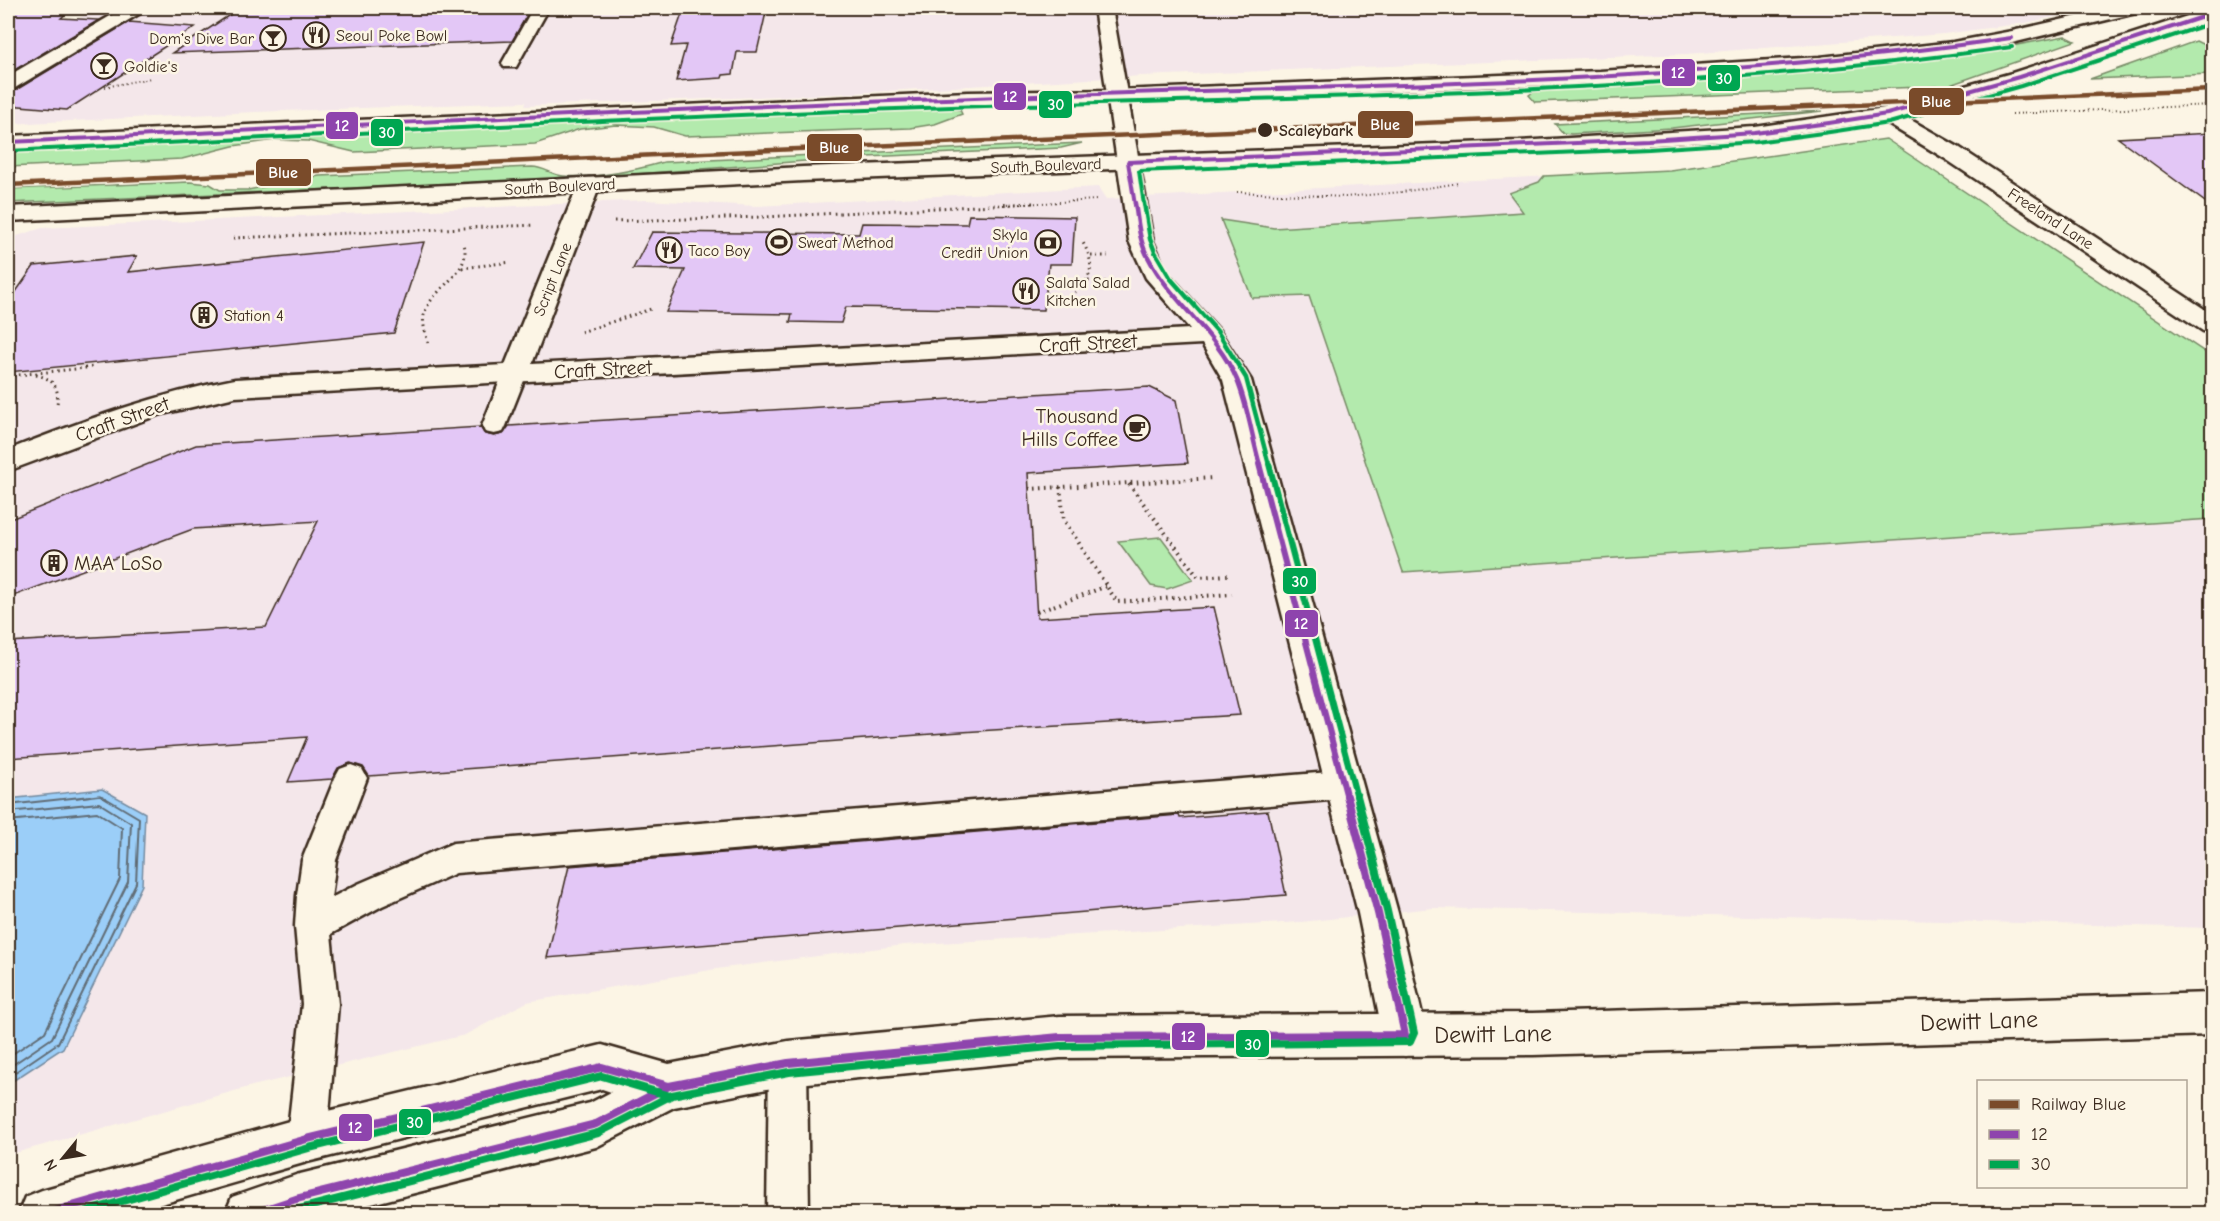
<svg xmlns="http://www.w3.org/2000/svg" width="2220" height="1221" viewBox="0 0 2220 1221" font-family="'Comic Neue',sans-serif">
  <style>
    .built { fill: #f4e7ea }
    .green { fill: #b3eaad; stroke: #778a66; stroke-width: 1.5 }
    .water { fill: #9bcef8; stroke: #758ca1; stroke-width: 1.5 }
    .lines { fill: none; stroke-linecap: round; stroke-linejoin: round }
    .shore-far1 { stroke: #616c75; stroke-width: 1.5 }
    .shore { stroke: #616c75; stroke-width: 2 }
    .building { fill: #e3c7f6; stroke: #3b2a1e; stroke-width: 1.5 }
    .lane-casing { stroke: #3b2a1e; stroke-width: 5 }
    .street-casing { stroke: #3b2a1e; stroke-width: 5 }
    .secondary-casing { stroke: #3b2a1e; stroke-width: 5 }
    .path-far2 { stroke: #3b2a1e; stroke-width: 2; stroke-dasharray: 1 3; stroke-linecap: butt }
    .path-far1 { stroke: #3b2a1e; stroke-width: 3; stroke-dasharray: 1.5 4; stroke-linecap: butt }
    .path { stroke: #3b2a1e; stroke-width: 4; stroke-dasharray: 1.5 4.5; stroke-linecap: butt }
    .lane { fill: #fcf5e5; fill-rule: evenodd }
    .street { fill: #fcf5e5; fill-rule: evenodd }
    .secondary { fill: #fcf5e5; fill-rule: evenodd }
    .bus-1-far3-casing { stroke: #fcf5e5; stroke-width: 7 }
    .bus-1-far2-casing { stroke: #fcf5e5; stroke-width: 8 }
    .bus-1-far1-casing { stroke: #fcf5e5; stroke-width: 10 }
    .bus-1-casing { stroke: #fcf5e5; stroke-width: 12 }
    .bus-2-far3-casing { stroke: #fcf5e5; stroke-width: 7 }
    .bus-2-far2-casing { stroke: #fcf5e5; stroke-width: 8 }
    .bus-2-far1-casing { stroke: #fcf5e5; stroke-width: 10 }
    .bus-2-casing { stroke: #fcf5e5; stroke-width: 12 }
    .bus-1-far3 { stroke: #8e44ad; stroke-width: 4 }
    .bus-1-far2 { stroke: #8e44ad; stroke-width: 4.5 }
    .bus-1-far1 { stroke: #8e44ad; stroke-width: 6 }
    .bus-1 { stroke: #8e44ad; stroke-width: 8 }
    .bus-2-far3 { stroke: #00a651; stroke-width: 4 }
    .bus-2-far2 { stroke: #00a651; stroke-width: 4.5 }
    .bus-2-far1 { stroke: #00a651; stroke-width: 6 }
    .bus-2 { stroke: #00a651; stroke-width: 8 }
    .rail-1-casing { stroke: #fcf5e5; stroke-width: 8 }
    .rail-1 { stroke: #7a4b2a; stroke-width: 4.5 }
    .stop-dot { fill: #3b2a1e; stroke: #fcf5e5; stroke-width: 2 }
    .labels { text-anchor: middle; stroke-width: 5; stroke-linejoin: round; paint-order: stroke }
    .far-poi-label { font-size: 16px; fill: #3b2a1e; stroke: #fcf5e5; text-anchor: start }
    .far-stop-label { font-size: 16px; font-weight: bold; fill: #3b2a1e; stroke: #fcf5e5; text-anchor: start }
    .far-street-label { font-size: 16px; fill: #3b2a1e; stroke: #fcf5e5 }
    .street-label { font-size: 20px; fill: #3b2a1e; stroke: #fcf5e5 }
    .poi-label { font-size: 20px; fill: #3b2a1e; stroke: #fcf5e5; text-anchor: end }
    .near-street-label { font-size: 24px; fill: #3b2a1e; stroke: #fcf5e5 }
    .line-badge { stroke: #fcf5e5; stroke-width: 2 }
    .badge-label { font-size: 16px; text-anchor: middle; font-weight: bold; fill: #fff }
  </style>
  <rect width="100%" height="100%" fill="#fcf5e5"/>
  <filter id="ink" filterUnits="userSpaceOnUse"><feTurbulence type="fractalNoise" baseFrequency=".0167" numOctaves="2"/><feDisplacementMap in="SourceGraphic" scale="12" xChannelSelector="R" yChannelSelector="G"/><feConvolveMatrix kernelMatrix="1 2 1 2 8 2 1 2 1" color-interpolation-filters="sRGB"/></filter>
  <g filter="url(#ink)">
    <path class="built" d="M97 8H2098L2025 23 1944 34 1686 54 1142 76 835 94 525 106 526 102 255 112 8 124V59Z
      M1886 139 2212 358V928L1433 908 1301 922 904 945 716 969 527 1002 465 1035 252 1086 8 1155V239L42 228 646 200 757 206 1098 187 1106 199 1670 170Z"/>
    <path class="green" d="M2065 36 2075 41 1947 86 1535 102 1529 95 1533 92 1674 79 1873 66 1953 57Z
      M2196 41 2202 44 2212 41V74L2090 79Z
      M943 108 960 110 962 114 935 124 910 128 685 136 654 127 616 125 580 129 535 144 354 152 308 141 276 140 233 146 182 159 8 167V152L230 137Z
      M1822 111 1672 128 1571 134 1563 133 1555 124Z
      M1886 139 2212 357V519L1403 572 1309 296 1252 298 1221 220 1274 228 1523 212 1509 193 1539 182 1544 176 1670 170Z
      M1082 143 1061 148 845 158 569 179 8 203V189L190 182 210 184 220 190H248L319 176 532 167C544 167 552 175 563 176 596 179 632 171 664 162Z
      M1160 537H1161L1193 580 1167 589 1151 586 1118 541Z"/>
    <path class="water" d="M102 789 145 813 142 885 63 1048 8 1084V799Z"/>
    <g class="lines">
      <path class="shore-far1" d="M76 798 100 795 104 798"/>
      <path class="shore" d="M8 805 90 796
        M8 812 99 803 131 823 128 882 52 1038 8 1068
        M8 821 97 812 122 828 120 879 45 1032 8 1057
        M8 1077 58 1043 136 883 139 818 102 796"/>
    </g>
    <path class="building" d="M8 8H72L61 18 99 20 8 74Z
      M297 8H531L512 41 172 53 237 10Z
      M684 8H767L757 52H737L733 74 723 75 722 78 676 81 686 45 671 46Z
      M129 22 195 27 67 110 8 105V92L16 90Z
      M2212 133V207L2118 138Z
      M969 215 1075 217 1072 264H1049L1044 310 846 307 841 323 790 322 792 314 666 312 685 270 633 269 652 232 859 234 862 223 967 224Z
      M424 242 394 333 8 372V303L34 266 137 256 128 272Z
      M1149 387 1176 400 1188 463 1028 473 1037 618 1214 607 1240 715 945 733 369 776 363 767 350 763 338 768 332 779 288 782 307 737 8 758V642L266 627 318 521 193 529 8 598V520L196 445 480 427 485 434 494 436 503 434 509 426Z
      M1268 811 1286 895 547 958 569 866 1179 815 1180 818Z"/>
    <g class="lines">
      <g class="lane-casing">
        <path id="lane" d="M533 8H549L516 67H504L502 63Z
          M515 366 523 368 527 373 506 426 503 432 494 434 485 432 482 426 503 373 507 368Z
          M351 765 362 769 367 778 336 860 331 898 358 884 453 843 1342 771 1353 775 1358 785 1353 795 1342 799 456 873 382 906 331 934 338 1004 327 1139 321 1153 307 1159 293 1153 287 1139 302 1004 295 926 297 895 302 860 335 778 340 769Z
          M788 1044 801 1050 807 1063 809 1214H767L769 1063 775 1050Z"/>
      </g>
      <g class="street-casing">
        <path id="street" d="M124 8H145L142 12 15 88 8 90V76Z
          M1094 8H1112L1153 241 1166 271 1219 330 1251 380 1398 913 1427 1035 1420 1050 1405 1056 1390 1050 1383 1035 1358 913 1223 380 1202 344 235 397 158 415 8 471V450C82 421 156 394 235 379L505 365 578 185 581 180 589 178 597 180 600 185 532 364 1190 329 1146 278 1129 241Z"/>
      </g>
      <g class="secondary-casing">
        <path id="secondary" d="M2113 8H2143L2140 12 2012 43 1953 54 1820 69 1600 83 1118 102 968 104 8 148V136L968 92 1118 90 1600 71 1820 57 1953 42 2012 31Z
          M2212 8V20L2026 81 1904 116 1960 148 2212 314V333L2203 331 1944 158 1883 121 1755 139 1519 153 803 181 8 221V207L803 167 1519 141 1755 127 1885 108 2012 73Z
          M2212 993V1035L1533 1055 1060 1058 788 1085 674 1107 596 1147 332 1214H225L232 1197 296 1175 590 1103 611 1092 602 1089 307 1162 127 1214H18L25 1197 42 1190 307 1116 602 1045 669 1064 788 1041 1060 1016 1533 1013Z"/>
      </g>
      <path class="path-far2" d="M105 87 151 78
        M2012 114 2212 105
        M1237 192 1345 197 1402 192 1459 183
        M1003 205 1098 200"/>
      <path class="path-far1" d="M614 221 763 217 1033 203
        M233 238 535 225
        M1091 256H1108
        M462 268 511 262
        M1088 281 1120 282
        M1061 302C1088 285 1100 271 1082 241
        M581 332 651 309
        M428 343C426 334 422 324 424 315 431 287 472 275 464 244
        M36 375C52 378 60 387 57 404
        M8 376 95 367"/>
      <path class="path" d="M1129 484 1198 577 1228 575
        M1060 487 1064 520 1117 602 1232 594
        M1029 489 1214 478
        M1037 612 1107 586"/>
      <use href="#lane" class="lane"/>
      <use href="#street" class="street"/>
      <use href="#secondary" class="secondary"/>
      <g class="bus-1-far3-casing">
        <path id="bus-1-far3" d="M8 142C350 126 693 107 1035 96 1361 85 1688 85 2011 38
          M1135 205 1128 162 1648 140 1755 133 1829 123 1887 114 2019 77 2212 14"/>
      </g>
      <g class="bus-1-far2-casing">
        <path id="bus-1-far2" d="M1135 203C1138 221 1139 241 1148 257 1171 302 1217 333 1237 380 1248 406 1252 438 1260 465"/>
      </g>
      <g class="bus-1-far1-casing">
        <path id="bus-1-far1" d="M1259 464 1347 798"/>
      </g>
      <g class="bus-1-casing">
        <path id="bus-1" d="M44 1214 307 1139 602 1067 669 1086
          M251 1214 296 1199 596 1124 669 1086 788 1063 1060 1037 1405 1035 1378 913 1347 796"/>
      </g>
      <g class="bus-2-far3-casing">
        <path id="bus-2-far3" d="M8 151C334 135 659 116 985 106 1328 96 1672 95 2012 47
          M1144 205 1139 171 1649 149 1756 142 1830 132 1889 123 2021 86 2212 23"/>
      </g>
      <g class="bus-2-far2-casing">
        <path id="bus-2-far2" d="M1144 203 1150 239 1155 252 1171 279 1217 331 1246 378 1269 465"/>
      </g>
      <g class="bus-2-far1-casing">
        <path id="bus-2-far1" d="M1269 464 1357 798"/>
      </g>
      <g class="bus-2-casing">
        <path id="bus-2" d="M77 1214 309 1148 602 1076 667 1095
          M280 1214 598 1133 672 1095 789 1072 1060 1046 1410 1042 1414 1033 1387 911 1357 796"/>
      </g>
      <use href="#bus-1-far3" class="bus-1-far3"/>
      <use href="#bus-1-far2" class="bus-1-far2"/>
      <use href="#bus-1-far1" class="bus-1-far1"/>
      <use href="#bus-1" class="bus-1"/>
      <use href="#bus-2-far3" class="bus-2-far3"/>
      <use href="#bus-2-far2" class="bus-2-far2"/>
      <use href="#bus-2-far1" class="bus-2-far1"/>
      <use href="#bus-2" class="bus-2"/>
      <g class="rail-1-casing">
        <path id="rail-1" d="M8 185 656 155 2212 90"/>
      </g>
      <use href="#rail-1" class="rail-1"/>
    </g>
  </g>
  <defs>
    <g id="restaurant-ring" transform="scale(1.35)"><circle r="9.5" fill="#fcf5e5" stroke="#3b2a1e" stroke-width="1.5"/><path d="M-5-6h1v4h1v-4h1v4h1v-4h1v5L-1.5 .5V6h-2V.5L-5-1ZM5-6V6H3V1.5H1.5Q1.5-4 5-6Z" fill="#3b2a1e"/></g>
    <g id="bar-ring" transform="scale(1.35)"><circle r="9.5" fill="#fcf5e5" stroke="#3b2a1e" stroke-width="1.5"/><path d="M-6-5H6L.8 .8V4.5H3.5V6h-7V4.5H-.8V.8Z" fill="#3b2a1e"/></g>
    <g id="stadium-ring" transform="scale(1.35)"><circle r="9.5" fill="#fcf5e5" stroke="#3b2a1e" stroke-width="1.5"/><path d="M0-5a6.5 5 0 1 0 0 10a6.5 5 0 1 0 0-10ZM-3.5-1.8h7v3.6h-7Z" fill="#3b2a1e"/></g>
    <g id="bank-ring" transform="scale(1.35)"><circle r="9.5" fill="#fcf5e5" stroke="#3b2a1e" stroke-width="1.5"/><path d="M-6-4H6V4H-6ZM0-2.3a2.3 2.3 0 1 0 0 4.6a2.3 2.3 0 1 0 0-4.6Z" fill="#3b2a1e"/></g>
    <g id="building-ring" transform="scale(1.35)"><circle r="9.5" fill="#fcf5e5" stroke="#3b2a1e" stroke-width="1.5"/><path d="M-4-6H4V6H1V3H-1V6H-4ZM-2.5-4.3h1.7v1.8h-1.7ZM.8-4.3h1.7v1.8H.8ZM-2.5-1h1.7V.8h-1.7ZM.8-1h1.7V.8H.8Z" fill="#3b2a1e"/></g>
    <g id="cafe-ring" transform="scale(1.35)"><circle r="9.5" fill="#fcf5e5" stroke="#3b2a1e" stroke-width="1.5"/><path d="M-5.5-4.5H6V0H3Q3 3.5 0 3.5H-2.5Q-5.5 3.5-5.5 0ZM3-3.2v2h1.7v-2ZM-6 4.5H4V6H-6Z" fill="#3b2a1e"/></g>
  </defs>
  <g fill-rule="evenodd">
    <use href="#restaurant-ring" x="316" y="35"/>
    <use href="#bar-ring" x="273" y="38"/>
    <use href="#bar-ring" x="104" y="66"/>
    <use href="#stadium-ring" x="779" y="242"/>
    <use href="#bank-ring" x="1048" y="243"/>
    <use href="#restaurant-ring" x="669" y="250"/>
    <use href="#restaurant-ring" x="1026" y="291"/>
    <use href="#building-ring" x="204" y="315"/>
    <use href="#cafe-ring" x="1137" y="428"/>
    <use href="#building-ring" x="54" y="563"/>
  </g>
  <circle class="stop-dot" cx="1265" cy="130" r="8"/>
  <g class="labels">
    <g class="far-poi-label">
      <text x="336" y="41">Seoul Poke Bowl</text>
      <text x="254" y="44" text-anchor="end">Dom's Dive Bar</text>
      <text x="124" y="72">Goldie's</text>
      <text x="1028" y="240" text-anchor="end">Skyla<tspan x="1028" dy="18">Credit Union</tspan></text>
      <text x="798" y="248">Sweat Method</text>
      <text x="688" y="256">Taco Boy</text>
      <text x="1046" y="288">Salata Salad<tspan x="1046" dy="18">Kitchen</tspan></text>
      <text x="224" y="321">Station 4</text>
    </g>
    <g class="far-stop-label">
      <text x="1279" y="136">Scaleybark</text>
    </g>
    <g class="far-street-label">
      <text transform="translate(1046 165) rotate(-2)" y="6">South Boulevard</text>
      <text transform="translate(560 186) rotate(-3)" y="6">South Boulevard</text>
      <text transform="translate(2051 218) rotate(33)" y="6">Freeland Lane</text>
      <text transform="translate(552 279) rotate(-68)" y="6">Script Lane</text>
    </g>
    <g class="street-label">
      <text transform="translate(1088 343) rotate(-3)" y="7">Craft Street</text>
      <text transform="translate(603 369) rotate(-3)" y="7">Craft Street</text>
      <text transform="translate(122 419) rotate(-20)" y="7">Craft Street</text>
    </g>
    <g class="poi-label">
      <text x="1118" y="423">Thousand<tspan x="1118" dy="23">Hills Coffee</tspan></text>
      <text x="74" y="570" text-anchor="start">MAA LoSo</text>
    </g>
    <g class="near-street-label">
      <text transform="translate(1979 1021) rotate(-2)" y="8">Dewitt Lane</text>
      <text transform="translate(1493 1034) rotate(-1)" y="8">Dewitt Lane</text>
    </g>
  </g>
  <g class="line-badge">
    <rect x="1661" y="58" width="35" height="29" rx="6" fill="#8e44ad"/>
    <rect x="1707" y="64" width="34" height="28" rx="6" fill="#00a651"/>
    <rect x="993" y="82" width="34" height="29" rx="6" fill="#8e44ad"/>
    <rect x="1908" y="87" width="57" height="29" rx="6" fill="#7a4b2a"/>
    <rect x="1038" y="90" width="35" height="29" rx="6" fill="#00a651"/>
    <rect x="1357" y="110" width="57" height="29" rx="6" fill="#7a4b2a"/>
    <rect x="325" y="111" width="34" height="29" rx="6" fill="#8e44ad"/>
    <rect x="370" y="118" width="34" height="29" rx="6" fill="#00a651"/>
    <rect x="806" y="133" width="57" height="29" rx="6" fill="#7a4b2a"/>
    <rect x="255" y="158" width="57" height="29" rx="6" fill="#7a4b2a"/>
    <rect x="1282" y="567" width="35" height="28" rx="6" fill="#00a651"/>
    <rect x="1284" y="609" width="35" height="29" rx="6" fill="#8e44ad"/>
    <rect x="1171" y="1022" width="35" height="29" rx="6" fill="#8e44ad"/>
    <rect x="1235" y="1029" width="35" height="29" rx="6" fill="#00a651"/>
    <rect x="398" y="1108" width="34" height="28" rx="6" fill="#00a651"/>
    <rect x="338" y="1113" width="35" height="29" rx="6" fill="#8e44ad"/>
  </g>
  <g class="badge-label">
    <text x="1678" y="78">12</text>
    <text x="1724" y="84">30</text>
    <text x="1010" y="102">12</text>
    <text x="1936" y="107">Blue</text>
    <text x="1056" y="110">30</text>
    <text x="1385" y="130">Blue</text>
    <text x="342" y="131">12</text>
    <text x="387" y="138">30</text>
    <text x="834" y="153">Blue</text>
    <text x="283" y="178">Blue</text>
    <text x="1300" y="587">30</text>
    <text x="1301" y="629">12</text>
    <text x="1188" y="1042">12</text>
    <text x="1253" y="1050">30</text>
    <text x="415" y="1128">30</text>
    <text x="355" y="1133">12</text>
  </g>
  <rect width="2220" height="1221" fill="none" stroke="#fcf5e5" stroke-width="30"/>
  <rect x="15" y="15" width="2190" height="1191" fill="none" stroke="#3b2a1e" stroke-width="2" filter="url(#ink)"/>
  <rect x="1977" y="1080" width="210" height="108" fill="#fcf5e5" stroke="#afa495" stroke-width="1.5"/>
  <rect x="1989" y="1100" width="30" height="9" fill="#7a4b2a" stroke="#afa495" stroke-width="1.5"/>
  <text x="2031" y="1110" font-size="18" fill="#3b2a1e">Railway Blue</text>
  <rect x="1989" y="1130" width="30" height="9" fill="#8e44ad" stroke="#afa495" stroke-width="1.5"/>
  <text x="2031" y="1140" font-size="18" fill="#3b2a1e">12</text>
  <rect x="1989" y="1160" width="30" height="9" fill="#00a651" stroke="#afa495" stroke-width="1.5"/>
  <text x="2031" y="1170" font-size="18" fill="#3b2a1e">30</text>
  <g transform="translate(63 1158) rotate(240)" stroke="#fcf5e5" stroke-width="4.5" paint-order="stroke">
  <path d="M0-4.5L10 22L0 15L-10 22Z" fill="#3b2a1e"/>
  <text y="-9" font-size="16" font-weight="bold" text-anchor="middle" fill="#3b2a1e">N</text>
  </g>
</svg>
